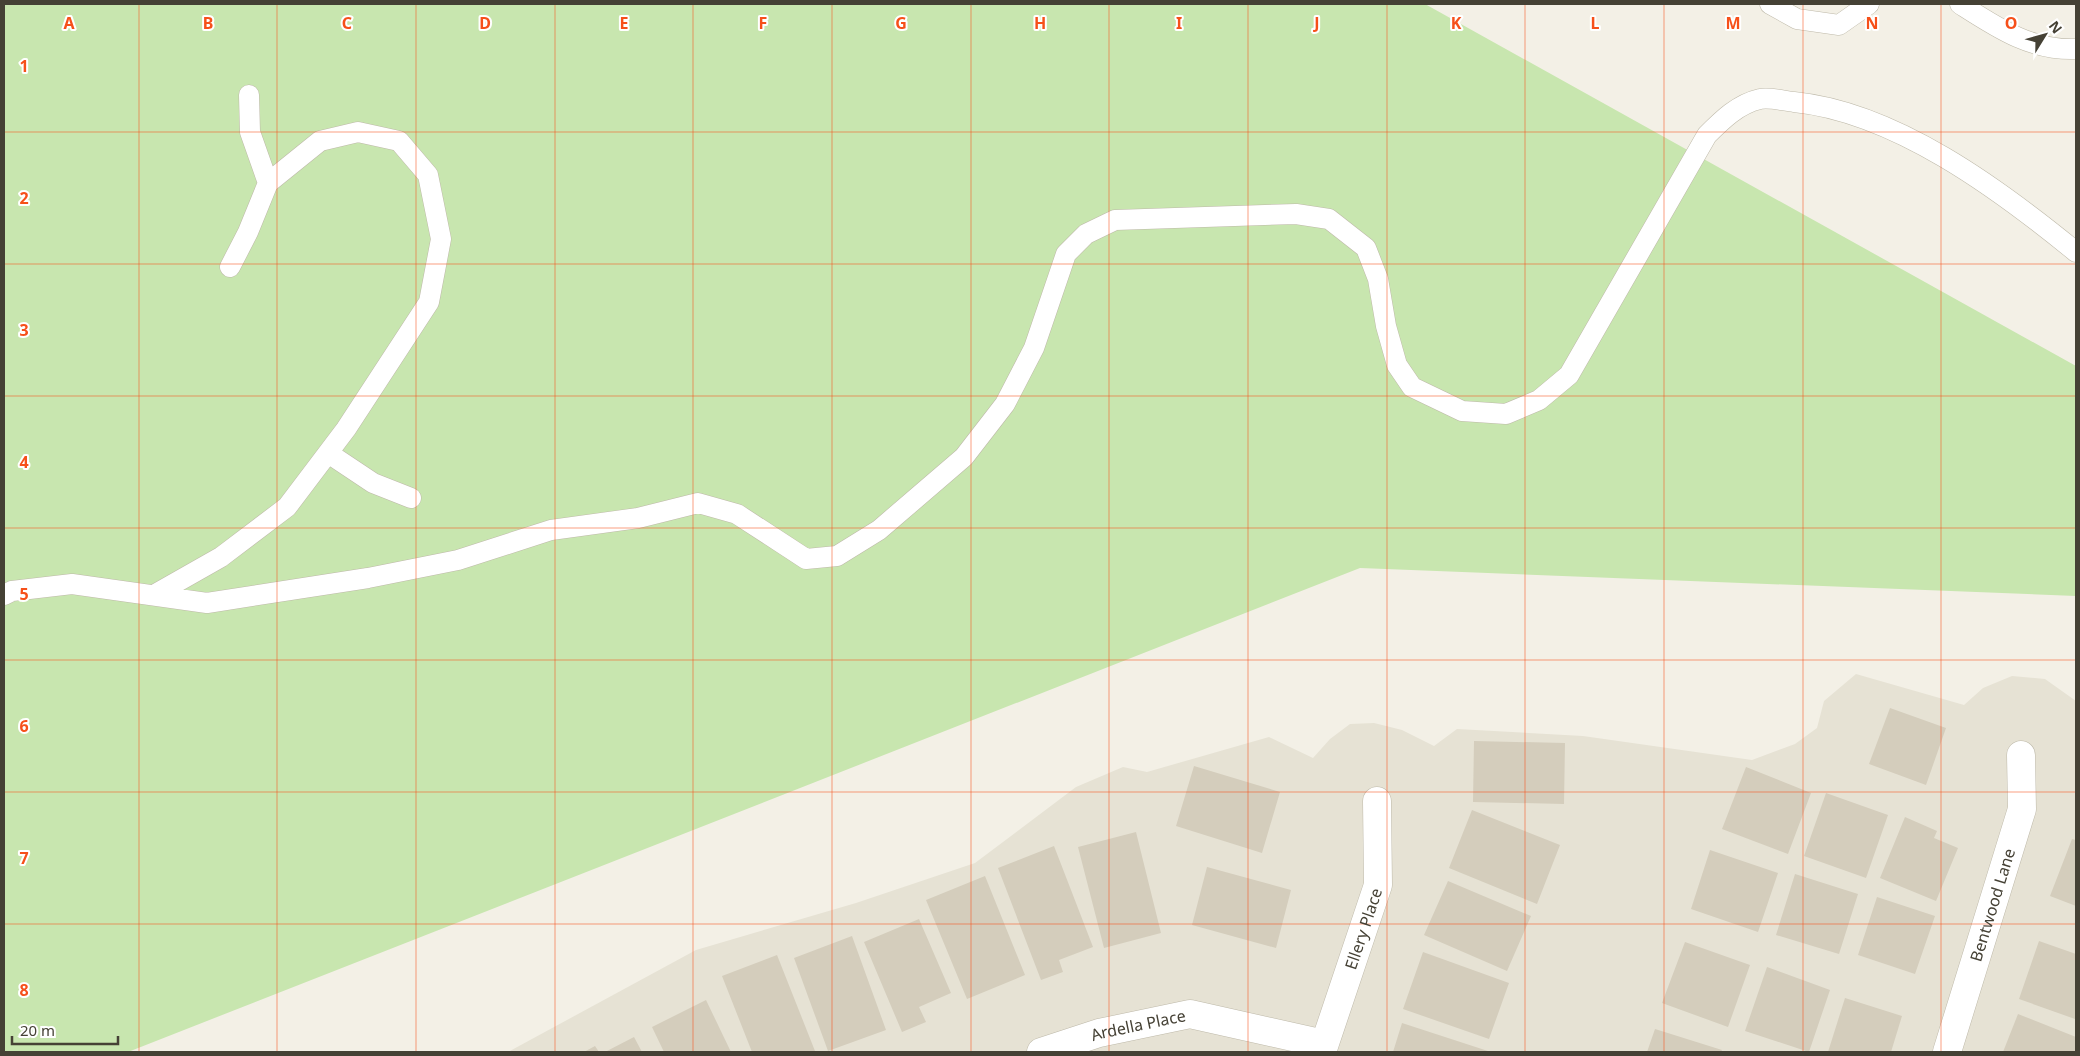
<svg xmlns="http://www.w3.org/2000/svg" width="2080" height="1056" viewBox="0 0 2080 1056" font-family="'Noto Sans',sans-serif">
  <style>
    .residential { fill: #e6e2d4 }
    .green { fill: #c8e6af }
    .building { fill: #d4cdbc }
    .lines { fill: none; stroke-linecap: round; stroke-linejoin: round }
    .lane-casing { stroke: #beb9a9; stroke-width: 21 }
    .street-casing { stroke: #beb9a9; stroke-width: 29 }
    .lane { stroke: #fff; stroke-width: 20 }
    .street { stroke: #fff; stroke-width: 28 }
    .grid { fill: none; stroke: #f6501a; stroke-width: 1; stroke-opacity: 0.55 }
    .labels { text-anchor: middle; stroke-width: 4; stroke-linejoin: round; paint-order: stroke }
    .street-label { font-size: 16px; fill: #454135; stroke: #fff }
    .grid-label { font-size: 16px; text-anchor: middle; font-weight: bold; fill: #f6501a; stroke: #fff; stroke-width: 4; stroke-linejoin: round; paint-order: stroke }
  </style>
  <rect width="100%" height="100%" fill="#f3f0e6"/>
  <path class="residential" d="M1856 674 1964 705 1983 688 2012 676 2045 679 2076 701V1052H508L696 950 856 903 975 863 1076 787 1123 767 1147 772 1269 737 1313 758 1330 739 1350 724 1374 723 1402 730 1434 746 1457 729 1583 736 1752 760 1795 744 1817 728 1824 701Z"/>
  <path class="green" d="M4 4H1425L2076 366V596L1360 568 128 1052H4Z"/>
  <path class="building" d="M1890 708 1946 728 1926 785 1869 764Z
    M1474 741 1565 743 1564 804 1473 802Z
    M1194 766 1280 792 1262 853 1176 826Z
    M1746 767 1811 793 1788 854 1722 829Z
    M1826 793 1888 815 1866 878 1804 856Z
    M1472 810 1560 845 1537 904 1449 868Z
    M1905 817 1937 831 1934 838 1958 848 1936 901 1880 878Z
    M1136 832 1161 933 1104 948 1078 847Z
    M2072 839 2076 840V906L2050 896Z
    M1054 846 1093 947 1059 960 1063 972 1041 980 998 868Z
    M1710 850 1778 873 1758 932 1691 909Z
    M1207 867 1291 890 1276 948 1192 925Z
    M1795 874 1858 894 1839 954 1776 935Z
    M985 876 1025 975 967 999 926 900Z
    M1448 881 1531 916 1507 971 1424 935Z
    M1877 897 1935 916 1915 974 1858 955Z
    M919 919 951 993 919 1007 926 1022 902 1032 864 942Z
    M852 936 886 1030 828 1051 794 958Z
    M2039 941 2076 954 2075 1019 2019 999Z
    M1685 942 1750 965 1728 1027 1662 1003Z
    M1423 952 1509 983 1489 1039 1403 1009Z
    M777 955 815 1051 813 1052H752L722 976Z
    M1767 967 1830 990 1809 1052 1745 1031Z
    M1845 998 1902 1016 1891 1052H1828Z
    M706 1000 731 1052H664L652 1027Z
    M2018 1014 2076 1037V1052H2003Z
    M1402 1023 1491 1052H1393Z
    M1655 1029 1722 1050 1721 1052H1647Z
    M634 1037 642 1052H605Z
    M595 1046 599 1052H584Z"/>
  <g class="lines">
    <g class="lane-casing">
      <path id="lane" d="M1770 4 1797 19 1839 25 1869 4
        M1960 4C1996 27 2031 51 2076 49
        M249 95 250 132 268 183
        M328 453 373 483 411 498
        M4 595 12 591 72 584 207 603 368 578 458 560 551 530 638 518 698 503 737 514 806 559 837 556 879 530 964 457 1005 404 1034 348 1066 254 1086 234 1115 220 1296 214 1329 219 1366 248 1378 279 1386 326 1397 365 1412 387 1462 411 1506 414 1539 400 1569 375 1707 135C1722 120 1738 104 1760 99 1770 97 1784 101 1794 102 1895 112 1999 189 2076 252
        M154 595 221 557 287 507 346 429 429 302 441 239 428 175 399 141 358 132 320 141 268 183 248 232 230 267"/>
    </g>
    <g class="street-casing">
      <g id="street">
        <path id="s1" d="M1041 1052 1099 1033 1190 1014 1324 1044"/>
        <path id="s2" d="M1322 1052 1378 885 1377 801"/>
        <path id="s3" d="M1947 1052 2022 809 2021 755"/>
      </g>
    </g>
    <use href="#lane" class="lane"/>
    <use href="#street" class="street"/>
  </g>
  <path class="grid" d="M139 4V1052M277 4V1052M416 4V1052M555 4V1052M693 4V1052M832 4V1052M971 4V1052M1109 4V1052M1248 4V1052M1387 4V1052M1525 4V1052M1664 4V1052M1803 4V1052M1941 4V1052M4 132H2076M4 264H2076M4 396H2076M4 528H2076M4 660H2076M4 792H2076M4 924H2076"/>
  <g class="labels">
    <g class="street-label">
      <text dy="6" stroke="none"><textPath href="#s3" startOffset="154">Bentwood Lane</textPath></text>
      <text dy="6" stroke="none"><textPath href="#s2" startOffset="130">Ellery Place</textPath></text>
      <text dy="6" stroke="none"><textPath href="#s1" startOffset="101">Ardella Place</textPath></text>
    </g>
  </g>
  <g class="grid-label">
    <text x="69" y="29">A</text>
    <text x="208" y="29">B</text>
    <text x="347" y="29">C</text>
    <text x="485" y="29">D</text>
    <text x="624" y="29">E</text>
    <text x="763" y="29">F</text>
    <text x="901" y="29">G</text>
    <text x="1040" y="29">H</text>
    <text x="1179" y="29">I</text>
    <text x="1317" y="29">J</text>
    <text x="1456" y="29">K</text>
    <text x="1595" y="29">L</text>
    <text x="1733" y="29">M</text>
    <text x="1872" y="29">N</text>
    <text x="2011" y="29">O</text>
    <text x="24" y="72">1</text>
    <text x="24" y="204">2</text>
    <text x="24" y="336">3</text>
    <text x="24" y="468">4</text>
    <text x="24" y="600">5</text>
    <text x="24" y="732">6</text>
    <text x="24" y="864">7</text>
    <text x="24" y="996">8</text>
  </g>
  <rect width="2080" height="1056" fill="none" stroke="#454135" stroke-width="10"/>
  <g transform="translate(2045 35) rotate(53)" stroke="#ffffff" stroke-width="4" paint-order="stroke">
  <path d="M0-4L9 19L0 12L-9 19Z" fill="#454135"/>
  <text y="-8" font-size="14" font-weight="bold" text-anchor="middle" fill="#454135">N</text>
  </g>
  <path d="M12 1036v8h106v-8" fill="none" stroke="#454135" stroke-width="2.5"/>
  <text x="20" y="1036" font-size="15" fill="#454135" stroke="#ffffff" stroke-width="4" paint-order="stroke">20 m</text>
</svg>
